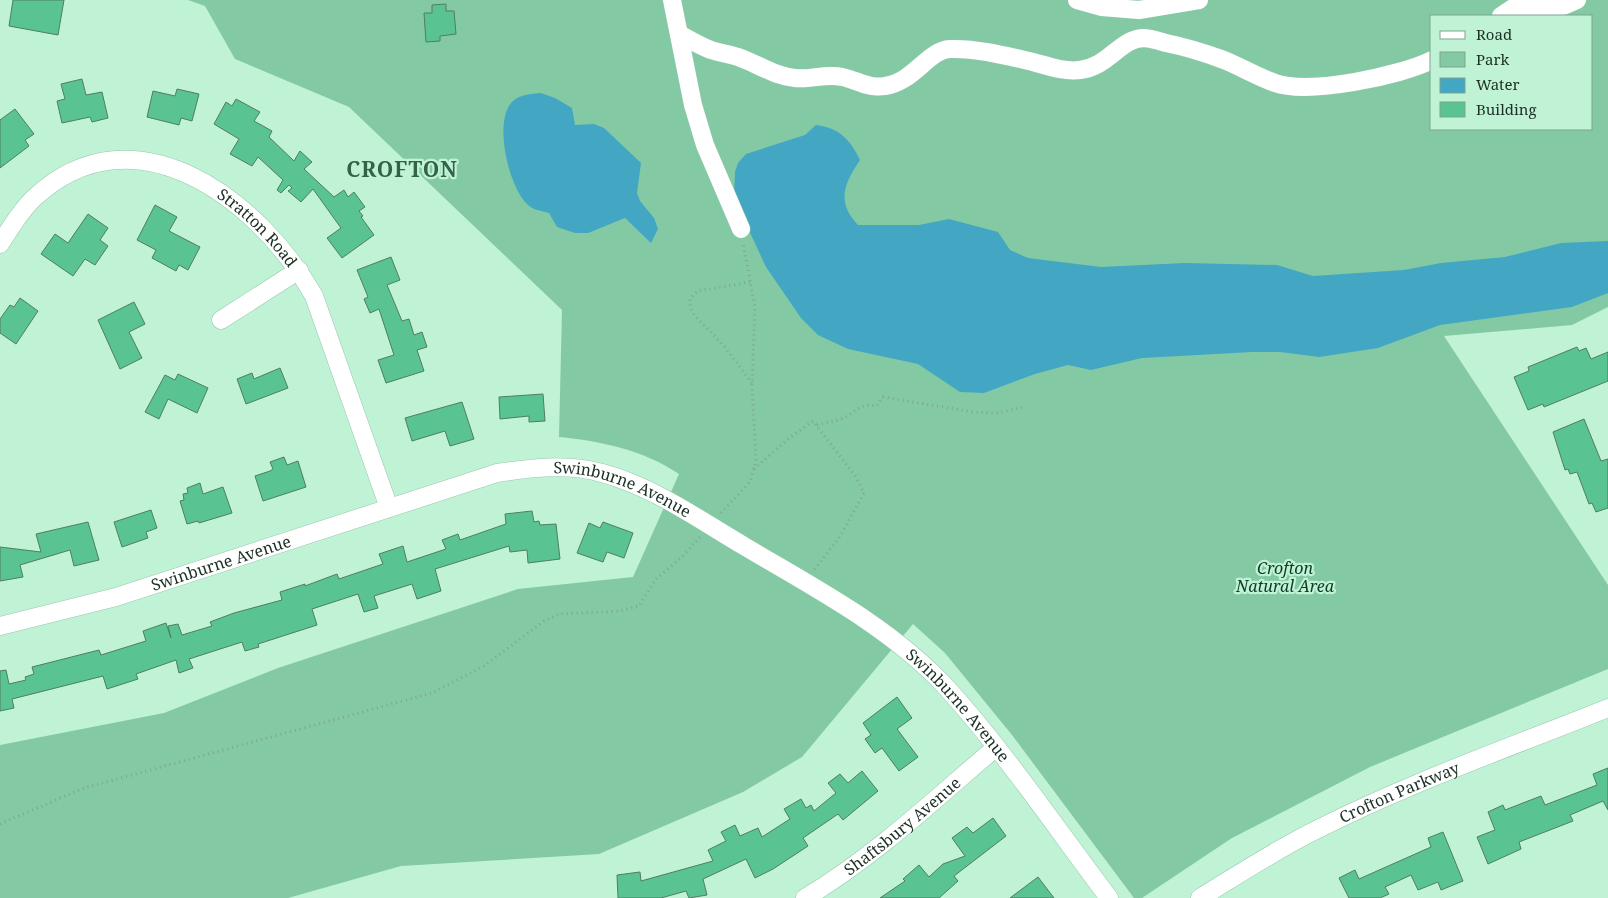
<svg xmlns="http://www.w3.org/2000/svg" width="1608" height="898" viewBox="0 0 1608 898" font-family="'Noto Serif',serif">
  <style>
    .green { fill: #83c9a4; fill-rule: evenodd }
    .water { fill: #43a6c3 }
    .building { fill: #59c491; stroke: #4f7d65 }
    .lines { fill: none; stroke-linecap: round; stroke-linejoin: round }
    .minor-casing { stroke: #97c8ad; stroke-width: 19 }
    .path { stroke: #7fa590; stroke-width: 3; stroke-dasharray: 1 4; stroke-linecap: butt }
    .minor { stroke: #fff; stroke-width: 18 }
    .labels { text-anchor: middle; stroke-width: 4.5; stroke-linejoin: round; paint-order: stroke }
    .street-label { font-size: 16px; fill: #1b2f24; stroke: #c0f2d6 }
    .park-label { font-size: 16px; font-style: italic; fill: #0c3b26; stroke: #c0f2d6 }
    .district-label { font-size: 21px; font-weight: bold; letter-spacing: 1px; fill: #33624a; stroke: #c0f2d6 }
  </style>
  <rect width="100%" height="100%" fill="#c0f2d6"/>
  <path class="green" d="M188 0H1608V307L1572 325 1444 336 1608 585V669L1370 767 1232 838 1142 898H1134L1012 735 945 653 913 624 802 757 743 792 599 854 401 866 288 898H0V745L164 713 278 668 518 589 633 577 679 474C644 450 600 441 559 437L562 310 349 107 235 59 205 6ZM1432 16H1592V129H1432Z"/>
  <path class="water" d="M541 93 555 98 572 108 575 125 594 124 604 128 641 163 637 193 640 201 654 218 658 229 651 243 625 218 588 233H575L557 227 549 213C541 211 533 210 527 204 509 187 493 122 512 102 520 94 531 94 541 93Z
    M816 125C839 128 850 139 860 160 844 184 836 202 858 225H919L949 219 998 232 1010 250 1028 258 1101 267 1185 263 1277 265 1313 276 1404 270 1441 263 1505 257 1561 243 1608 241V293L1572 307 1440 325 1378 348 1319 357 1280 352H1252L1142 358 1091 370 1068 365 1035 374 984 393 960 392 918 364 848 349 818 335 801 318 766 267 734 198 735 172 738 163 746 154 805 135Z"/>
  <path class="building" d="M13 0H64L58 35 9 26Z
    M446 4V11H454L456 34 440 36V41L426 42 424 13H432V5Z
    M82 79 86 95 102 92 108 118 92 122 90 117 62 123 57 101 65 99 61 84Z
    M177 89 199 94 192 121 181 118 179 125 147 117 153 91 175 96Z
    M236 99 260 112 254 121 272 131 269 137 294 161 300 151 312 162 304 169 334 197 344 190 348 197 354 192 365 207 359 211 363 216 361 217 374 235 342 258 327 238 341 228 313 189 301 202 288 191 292 188 289 185 281 193 277 190 283 180 258 157 252 166 230 154 239 139 214 124 226 102 232 106Z
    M15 109 34 134 25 140 29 146 0 168V120Z
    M155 205 177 217 169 231 200 247 188 270 179 265 176 271 152 258 156 250 137 240Z
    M88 214 108 228 100 240 108 246 95 265 85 259 73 276 41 254 55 234 68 243Z
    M391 257 400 280 387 285 402 321 409 319 414 335 422 332 427 347 417 350 424 371 386 383 378 360 394 355 379 309 370 313 364 299 368 297 357 270Z
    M20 298 38 311 16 344 0 333V319L10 305 14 307Z
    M134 302 145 324 129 332 142 358 120 369 98 320Z
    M1577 347 1579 351 1586 348 1591 359 1608 352V381L1544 407 1543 404 1528 410 1514 377 1529 371 1528 367Z
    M280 368 288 388 246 404 237 379 252 373 254 379Z
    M178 374 208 388 197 413 168 399 159 419 145 412 165 375 175 380Z
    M543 394 545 421 529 422V416L500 419 499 397Z
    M462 402 474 439 450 446 445 431 412 441 405 418Z
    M1584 419 1601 461 1608 459V508L1596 512 1592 503 1589 504 1577 472 1570 474 1568 469 1565 470 1553 432Z
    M284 457 287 465 298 461 306 487 263 501 255 476 270 471 273 469 270 462Z
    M200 483 203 494 223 487 232 513 199 523 198 521 187 524 180 501 184 500 183 494 188 493 187 488Z
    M151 510 157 528 146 532 148 538 122 547 114 522Z
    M532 511 534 522 539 521 540 525 556 524 560 559 528 563 527 550 510 552 509 546 435 569 441 591 417 599 412 584 374 596 378 608 364 612 358 594 312 609 317 625 258 644 259 647 245 651 242 642 189 659 193 668 179 673 176 660 136 674 138 679 107 689 103 676 12 699 14 708 0 711V671L6 670 9 684 26 680 25 677 34 674 32 667 99 650 101 655 146 641 143 631 166 623 171 638 168 626 178 624 182 635 212 626 210 622 234 613 282 600 280 592 305 584V586L337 574 339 579 383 564 379 554 403 546 407 562 446 549 442 540 458 534 460 540 506 524 505 514Z
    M88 522 99 560 74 566 70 550 20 565 23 577 0 581V547L41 552 36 534Z
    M603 522 633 533 624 558 607 552 603 562 577 553 589 523 600 528Z
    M897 697 912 718 897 729 918 757 899 771 882 748 875 753 865 739 871 735 863 723Z
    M1608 768V810L1603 801 1570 815 1573 821 1519 842 1521 849 1488 864 1477 837 1495 830 1488 812 1503 805 1505 810 1541 796 1545 805 1597 785 1593 774Z
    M862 771 878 791 843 820 838 814 803 838 808 846 773 869 755 878 746 859 703 879 707 895 689 898 686 891 661 898H618L617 875 640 872 641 881 713 861 708 850 726 841 721 832 735 825 740 836 758 828 762 837 790 819 784 809 801 799 806 808 811 805 814 811 836 793 828 783 840 774 848 783Z
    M993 818 1006 836 954 876 958 881 939 898H880L905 881 903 879 919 865 929 877 943 864 965 856 952 838 967 827 973 833Z
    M1443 832 1463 881 1441 890 1438 882 1418 890 1411 875 1385 887 1389 894 1380 898H1349L1339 878 1355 870 1359 879 1431 847 1428 838Z
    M1038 877 1054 898H1010Z"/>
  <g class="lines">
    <g class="minor-casing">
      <g id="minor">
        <path d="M672 0 693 105 705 145 741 229"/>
        <path d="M1077 0 1102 7 1139 10 1199 0"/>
        <path d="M1501 16 1513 8 1563 6 1577 0"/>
        <path d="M679 34C689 39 700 46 711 50 720 53 729 54 738 57 758 64 774 76 795 78 810 80 827 73 842 77 857 80 869 89 885 86 914 82 928 50 950 49 976 48 1007 56 1033 62 1048 66 1064 72 1080 70 1108 67 1120 39 1143 38 1150 38 1159 41 1166 43 1186 47 1205 53 1224 60 1241 67 1258 77 1275 83 1309 95 1400 76 1432 60"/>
        <path id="s1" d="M0 244C10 229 20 211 34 198 135 104 260 201 314 296L389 508"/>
        <path d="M221 320 299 270"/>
        <path id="s2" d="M0 626 116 597 497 473C531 468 567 463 602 473 654 487 698 519 744 546 814 588 889 626 946 687 1005 752 1056 828 1109 898"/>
        <path id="s3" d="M805 898C875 856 934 800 995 748"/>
        <path id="s4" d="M1200 898C1239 874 1277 849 1318 829 1411 782 1511 747 1608 708"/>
      </g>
    </g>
    <path class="path" d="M750 282 697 291 690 299V307L694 315 725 347 752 383
      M817 425C825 423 833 422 841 419 857 413 856 403 877 406L883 397 973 412 996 413 1025 407
      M754 469 788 439 813 421 856 477 864 493 839 538 814 570
      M721 513 750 482 756 461 752 384 755 307 743 243
      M0 824 84 788 432 693 484 666 544 621 559 614 621 611 639 606 655 580 682 557 700 537"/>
    <use href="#minor" class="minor"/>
  </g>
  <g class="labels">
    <g class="street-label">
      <text dy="6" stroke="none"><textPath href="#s1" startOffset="312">Stratton Road</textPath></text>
      <text dy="6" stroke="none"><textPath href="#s2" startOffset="650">Swinburne Avenue</textPath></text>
      <text dy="6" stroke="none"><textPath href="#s2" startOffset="230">Swinburne Avenue</textPath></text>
      <text dy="6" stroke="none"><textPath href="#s2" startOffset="1055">Swinburne Avenue</textPath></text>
      <text dy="6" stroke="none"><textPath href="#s4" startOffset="226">Crofton Parkway</textPath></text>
      <text dy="6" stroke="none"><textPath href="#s3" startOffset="121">Shaftsbury Avenue</textPath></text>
    </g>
    <g class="park-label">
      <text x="1285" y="574">Crofton<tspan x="1285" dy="18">Natural Area</tspan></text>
    </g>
    <g class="district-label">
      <text x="402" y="177">CROFTON</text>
    </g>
  </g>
  <rect x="1430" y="15" width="162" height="115" fill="#c0f2d6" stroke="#7ea48f"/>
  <rect x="1440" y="31" width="25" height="8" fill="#ffffff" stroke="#7ea48f"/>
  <text x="1476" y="40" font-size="15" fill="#1b2f24">Road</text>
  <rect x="1440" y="52" width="25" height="15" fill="#83c9a4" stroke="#7ea48f"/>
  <text x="1476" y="65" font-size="15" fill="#1b2f24">Park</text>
  <rect x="1440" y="78" width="25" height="15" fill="#43a6c3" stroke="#7ea48f"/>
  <text x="1476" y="90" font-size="15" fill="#1b2f24">Water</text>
  <rect x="1440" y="102" width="25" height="15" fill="#59c491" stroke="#7ea48f"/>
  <text x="1476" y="115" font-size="15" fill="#1b2f24">Building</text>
</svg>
